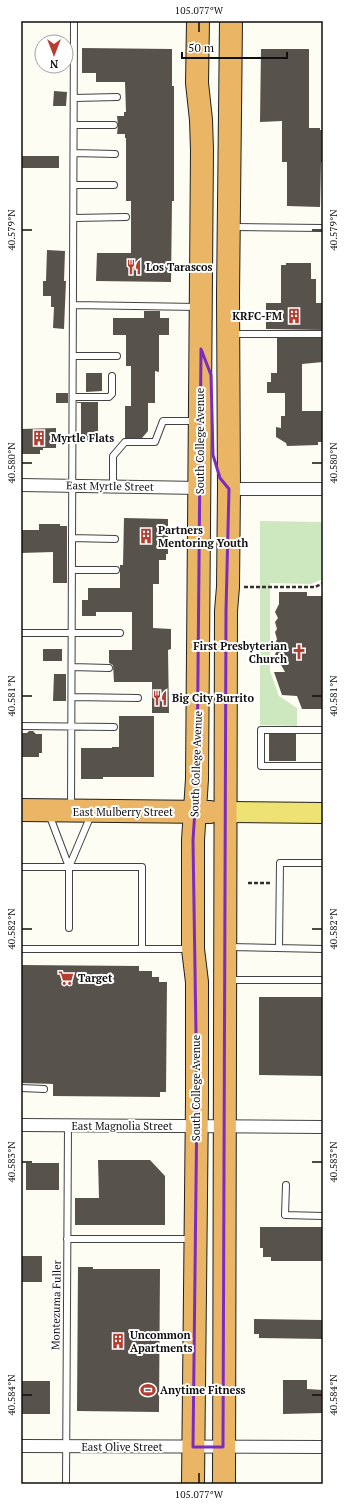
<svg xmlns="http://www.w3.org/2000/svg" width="344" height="1505" viewBox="0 0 344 1505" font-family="'PT Serif',serif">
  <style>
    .green { fill: #cde7be }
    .building { fill: #57524c }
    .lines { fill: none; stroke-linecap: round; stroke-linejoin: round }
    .lane-casing { stroke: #424242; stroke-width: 8 }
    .street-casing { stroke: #424242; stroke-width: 14 }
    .primary-casing { stroke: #202020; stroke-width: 22 }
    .highway-casing { stroke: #202020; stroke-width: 24 }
    .path { stroke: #313131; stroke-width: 2.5; stroke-dasharray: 4 2; stroke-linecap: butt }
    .lane { stroke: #fff; stroke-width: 6 }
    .street { stroke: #fff; stroke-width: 12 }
    .primary { stroke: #eee272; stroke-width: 20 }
    .highway { stroke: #eab565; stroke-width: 22 }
    .marked { fill: none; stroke: #7b2cbf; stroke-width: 3; stroke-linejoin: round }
    .ticks { fill: none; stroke: #0f0f0f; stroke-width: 1.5 }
    .labels { text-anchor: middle; stroke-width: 4; stroke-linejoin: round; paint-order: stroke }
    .poi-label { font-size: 11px; font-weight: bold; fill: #0f0f0f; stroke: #fff; text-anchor: start }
    .street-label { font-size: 11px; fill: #0f0f0f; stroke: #fff }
    .neatline { fill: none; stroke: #0f0f0f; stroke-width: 1.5 }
    .ticks-label { font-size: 10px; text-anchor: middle; fill: #0f0f0f }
  </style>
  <rect width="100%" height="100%" fill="#fefdf3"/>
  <path class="green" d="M260 521 323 522V579L311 584 270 583V671L279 696 297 708V726L260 725Z"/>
  <path class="building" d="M82 48 172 49V86H174V201H172L171 282 96 281 97 253H131V201H126V138H125V134H117L118 125 117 116H124V112H126L125 82H96V73H82Z
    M261 49H309V128H320V130H323V162H321L320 207 287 206V162H282V121L260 122Z
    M54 91 67 92 66 106H53Z
    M21 156H59V168H21Z
    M47 250 65 251 64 281H66L64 329 53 328 54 307H51V296H43V281H46Z
    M286 263H311V279H316V303H323V330L266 329V303H281V265H286Z
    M144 311H160V318H169V335H159V372L155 371V403H148V431L142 438H125V406H131V366H126V335H113V318H144Z
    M277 338H323V362L302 364V411H323V442H318V445L287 446 286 443 276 437V427L281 428V416H285V393H267V382H271V373H277Z
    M86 373H102V391L86 392Z
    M56 393H68V403H56Z
    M77 402H98V437L94 442H81V403H77Z
    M56 428V448H43V450H40V454H21V429Z
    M124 518 168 519V554H166V560H159V584H153V628L171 629V649L168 650 169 713H152V682H114L113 665 109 663V650H132V612H96V616H82V600H88V588H120V565H123Z
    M39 524H60V526H67V583H53V552L21 553V530H39Z
    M279 592H307V596H323V709H302L297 696 282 695 274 672H285L275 654 278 650 275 644 277 639 275 632 277 629 275 622 278 618 275 612 279 604Z
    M43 649H62V661H43Z
    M54 674H66V701H53Z
    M119 716H154V777H103V779H81V748H112V747H119Z
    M29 731H33L36 734H42V753H39V757H21V733H27Z
    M269 734H296V761H269Z
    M21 965 139 966V971H152V977H159V982H167L166 1092H160V1097L53 1096V1084L21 1083Z
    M259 997H323V1076L259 1075Z
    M98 1160H150L165 1176V1225H75V1198H99Z
    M26 1163H59V1190H26Z
    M260 1227H323V1261H271V1257H263V1248H260Z
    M21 1256H42V1282H21Z
    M78 1267H93V1269H160L159 1412 77 1411Z
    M254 1319 323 1320V1339L259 1338V1334H254Z
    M283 1380H307V1389L323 1390V1413L283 1414Z
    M21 1381H50V1414H21Z"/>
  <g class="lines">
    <g class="lane-casing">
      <path id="lane" d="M74 98 117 97
        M74 125H114
        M74 153 115 154
        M74 185H114
        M74 218 126 217
        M233 227 323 228
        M73 305 197 307
        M233 334H323
        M73 356H117
        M73 397H109L112 394V376
        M113 486V456L125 442H155L163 421H197
        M72 538 115 539
        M72 570H116
        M21 633H120
        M72 667 109 668
        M72 697 138 698
        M21 726 114 727
        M323 730H261V766H323
        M71 808 74 21
        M49 814 69 867V928
        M21 867H142V949
        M69 867 91 815
        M229 947 323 949
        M279 948 280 863H323
        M21 949H189
        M229 980H323
        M21 1088 44 1089
        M286 1185 285 1215 323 1216
        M67 1239H191
        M66 1484 68 1126"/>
    </g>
    <g class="street-casing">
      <path id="street" d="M21 485 200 488
        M229 489H323
        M21 1125 323 1127
        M21 1446 323 1447"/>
    </g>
    <g class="primary-casing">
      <path id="primary" d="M226 812 323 813"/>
    </g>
    <g class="highway-casing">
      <path id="highway" d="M21 810 210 812
        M193 1484 197 1099V982L193 949V840L197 779 202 150 201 120 197 83 198 21
        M224 1484 226 611 228 587 229 489 228 296 231 21"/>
    </g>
    <path class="path" d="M244 587H315L323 583
      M248 883H271"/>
    <use href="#lane" class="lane"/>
    <use href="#street" class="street"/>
    <use href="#primary" class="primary"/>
    <use href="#highway" class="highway"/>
  </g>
  <path class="marked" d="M201 349 211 375 213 455 220 478 229 489 226 611 223 1447H193L197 1099 193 840 197 779Z"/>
  <path class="ticks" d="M199 22V32M22 230H32M312 230H322M22 463H32M312 463H322M22 696H32M312 696H322M22 929H32M312 929H322M22 1162H32M312 1162H322M22 1395H32M312 1395H322M199 1473V1483"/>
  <defs>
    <g id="restaurant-bare" transform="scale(1.2)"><path d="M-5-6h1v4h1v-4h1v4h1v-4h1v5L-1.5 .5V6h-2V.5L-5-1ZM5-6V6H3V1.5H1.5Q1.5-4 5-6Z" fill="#b63e31" stroke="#fff" stroke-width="2.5" paint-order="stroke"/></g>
    <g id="building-bare" transform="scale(1.2)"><path d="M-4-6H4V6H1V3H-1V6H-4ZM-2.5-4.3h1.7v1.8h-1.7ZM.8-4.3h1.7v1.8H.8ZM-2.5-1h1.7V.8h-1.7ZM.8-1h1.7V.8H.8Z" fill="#b63e31" stroke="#fff" stroke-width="2.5" paint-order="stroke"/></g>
    <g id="church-bare" transform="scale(1.2)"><path d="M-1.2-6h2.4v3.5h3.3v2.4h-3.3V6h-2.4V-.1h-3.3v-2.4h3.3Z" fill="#b63e31" stroke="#fff" stroke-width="2.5" paint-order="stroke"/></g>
    <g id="supermarket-bare" transform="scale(1.2)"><path d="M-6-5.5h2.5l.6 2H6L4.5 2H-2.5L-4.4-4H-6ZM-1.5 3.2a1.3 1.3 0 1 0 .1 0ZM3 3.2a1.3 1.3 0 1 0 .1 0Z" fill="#b63e31" stroke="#fff" stroke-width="2.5" paint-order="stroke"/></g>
    <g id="stadium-bare" transform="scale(1.2)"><path d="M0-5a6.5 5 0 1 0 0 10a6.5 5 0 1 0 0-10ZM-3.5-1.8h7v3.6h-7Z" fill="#b63e31" stroke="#fff" stroke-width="2.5" paint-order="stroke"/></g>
  </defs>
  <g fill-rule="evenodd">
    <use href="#restaurant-bare" x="134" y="267"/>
    <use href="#building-bare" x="294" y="316"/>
    <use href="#building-bare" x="39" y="438"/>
    <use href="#building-bare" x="146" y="536"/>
    <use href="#church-bare" x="299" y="652"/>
    <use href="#restaurant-bare" x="160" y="698"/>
    <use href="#supermarket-bare" x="66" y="978"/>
    <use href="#building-bare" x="118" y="1341"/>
    <use href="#stadium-bare" x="148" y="1390"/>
  </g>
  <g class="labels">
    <g class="poi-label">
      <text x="146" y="271">Los Tarascos</text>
      <text x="282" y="320" text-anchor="end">KRFC-FM</text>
      <text x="51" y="442">Myrtle Flats</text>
      <text x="158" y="534">Partners<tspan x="158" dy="13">Mentoring Youth</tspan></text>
      <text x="287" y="650" text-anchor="end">First Presbyterian<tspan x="287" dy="13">Church</tspan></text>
      <text x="172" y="702">Big City Burrito</text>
      <text x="78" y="982">Target</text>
      <text x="130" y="1339">Uncommon<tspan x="130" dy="13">Apartments</tspan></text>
      <text x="160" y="1394">Anytime Fitness</text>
    </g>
    <g class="street-label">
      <text transform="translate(200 441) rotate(-90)" y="4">South College Avenue</text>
      <text transform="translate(110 486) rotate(1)" y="4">East Myrtle Street</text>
      <text transform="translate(196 764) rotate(-88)" y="4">South College Avenue</text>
      <text x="123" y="816">East Mulberry Street</text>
      <text transform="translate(196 1088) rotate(-90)" y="4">South College Avenue</text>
      <text x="122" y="1130">East Magnolia Street</text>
      <text transform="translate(56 1305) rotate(-89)" y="4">Montezuma Fuller</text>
      <text x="122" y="1451">East Olive Street</text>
    </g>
  </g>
  <rect width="344" height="1505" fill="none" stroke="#ffffff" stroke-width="44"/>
  <g transform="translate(54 54) rotate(180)"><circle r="19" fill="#ffffff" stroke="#9f9f9f"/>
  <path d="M0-3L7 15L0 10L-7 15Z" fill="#b63e31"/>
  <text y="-6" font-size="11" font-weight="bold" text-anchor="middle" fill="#0f0f0f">N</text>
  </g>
  <path d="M182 52v6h105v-6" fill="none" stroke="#0f0f0f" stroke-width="2"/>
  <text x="188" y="52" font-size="12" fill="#0f0f0f" stroke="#ffffff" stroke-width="3" paint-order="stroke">50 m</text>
  <rect x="22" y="22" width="300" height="1461" class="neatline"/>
  <g class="ticks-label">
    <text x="199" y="14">105.077°W</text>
    <text transform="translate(333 230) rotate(-90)" y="4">40.579°N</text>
    <text transform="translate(11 230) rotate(-90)" y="4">40.579°N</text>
    <text transform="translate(11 463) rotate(-90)" y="4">40.580°N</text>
    <text transform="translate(333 463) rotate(-90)" y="4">40.580°N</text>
    <text transform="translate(11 696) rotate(-90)" y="4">40.581°N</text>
    <text transform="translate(333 696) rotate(-90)" y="4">40.581°N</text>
    <text transform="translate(11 929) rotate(-90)" y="4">40.582°N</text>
    <text transform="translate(333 929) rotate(-90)" y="4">40.582°N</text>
    <text transform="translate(11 1162) rotate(-90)" y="4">40.583°N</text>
    <text transform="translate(333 1162) rotate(-90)" y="4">40.583°N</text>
    <text transform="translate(11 1395) rotate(-90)" y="4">40.584°N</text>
    <text transform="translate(333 1395) rotate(-90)" y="4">40.584°N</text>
    <text x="199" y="1498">105.077°W</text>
  </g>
</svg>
